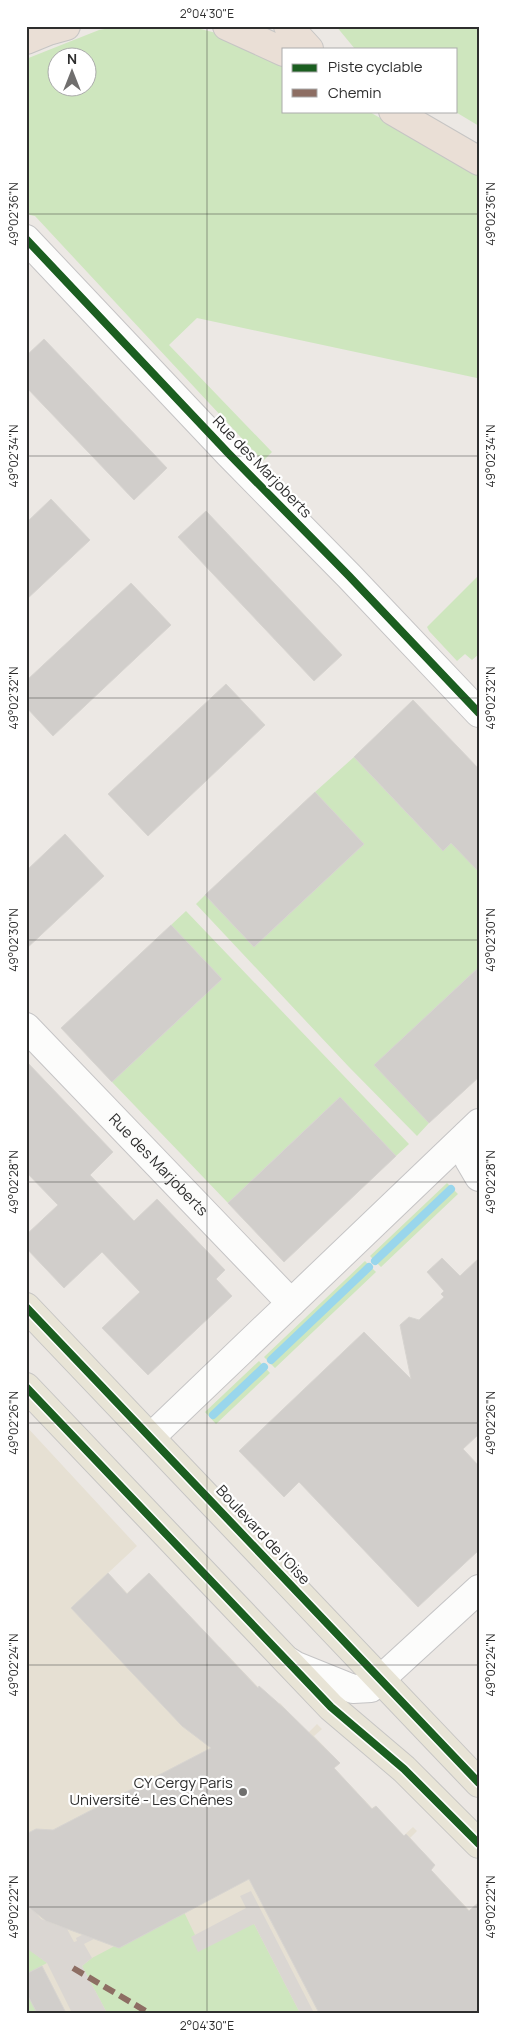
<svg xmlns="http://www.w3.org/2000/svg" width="505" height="2039" viewBox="0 0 505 2039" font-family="Manrope,sans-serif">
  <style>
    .education { fill: #e6e0d3 }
    .green { fill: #cee6be; fill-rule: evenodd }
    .plaza { fill: #dad6d2 }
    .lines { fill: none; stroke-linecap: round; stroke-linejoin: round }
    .stream { stroke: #99d6ec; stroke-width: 8 }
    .building { fill: #d1cecb; stroke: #d7d4d0 }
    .minor-casing { stroke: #c5c4c5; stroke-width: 30 }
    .major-casing { stroke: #c6c5c4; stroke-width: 30 }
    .highway-casing { stroke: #c6c5c4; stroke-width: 30 }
    .minor { stroke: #fcfcfb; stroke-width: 28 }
    .major { stroke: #e8e4d6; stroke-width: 28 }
    .highway { stroke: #eadfd6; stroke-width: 28 }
    .quiet { stroke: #8d6e63; stroke-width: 6; stroke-dasharray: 12 6; stroke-linecap: butt }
    .cycleway-casing { stroke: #fff; stroke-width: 11 }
    .cycleway { stroke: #1b5e20; stroke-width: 8 }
    .ticks { fill: none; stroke: #2e2e2e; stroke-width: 1; stroke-opacity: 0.45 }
    .poi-dot { fill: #706f6e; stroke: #fff; stroke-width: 2 }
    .labels { text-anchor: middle; stroke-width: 4.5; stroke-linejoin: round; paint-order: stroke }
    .street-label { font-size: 15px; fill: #2e2e2e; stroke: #fff }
    .poi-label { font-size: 15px; fill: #2e2e2e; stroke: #fff; text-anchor: end }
    .neatline { fill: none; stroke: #2e2e2e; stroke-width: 2 }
    .ticks-label { font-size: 12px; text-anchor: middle; fill: #2e2e2e }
  </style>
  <rect width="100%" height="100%" fill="#ece8e4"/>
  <path class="education" d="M26 1426 137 1546 108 1573 127 1593 149 1573 205 1632 207 1659 220 1647 258 1687 261 1688 276 1706 280 1703 291 1715 305 1736 317 1724 322 1729 314 1736 340 1763 334 1768 372 1808 376 1806 387 1818 401 1838 413 1827 417 1831 410 1838 435 1865 431 1870 469 1910 473 1908 479 1914V2013H26Z"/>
  <path class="green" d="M122 26H189L224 35 284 64V111H368L479 175V380L477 378 197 318 169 345 272 452 263 461 35 216 26 214V59L99 30ZM58 58H88V88H58Z
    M336 26H479V126L454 111H456V49H355Z
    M479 575V654L472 660 465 654 457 661 429 631 427 627Z
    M354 757 442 850 459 835 479 865 475 868 479 872V967L375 1065 429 1123 417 1136 349 1067 196 904 205 895 254 947 364 844 315 792Z
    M186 911 409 1144 396 1156 340 1097 228 1203 112 1082 222 979 171 925Z
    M447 1183 458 1194 381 1267 370 1256Z
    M365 1261 376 1272 275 1368 264 1357Z
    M259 1361 270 1373 216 1424 205 1412Z
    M183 1910 195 1935 191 1937 254 1924 300 2013H107L82 1966 92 1958Z
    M26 1948H27L47 1963 26 1974Z
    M26 1994H27L37 2013H26Z"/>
  <path class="plaza" d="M251 1891 314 2013H300L254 1924 198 1952 191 1937 246 1908 240 1896Z
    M27 1903 41 1919 58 1926 66 1927 74 1942 77 1941 76 1938 98 1927 102 1935 84 1944 92 1958 82 1966 107 2013H72L47 1963 26 1948Z"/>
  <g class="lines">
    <path class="stream" d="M375 1261 451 1189
      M271 1360 369 1267
      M213 1415 264 1367"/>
  </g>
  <path class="building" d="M44 339 167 468 134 500 26 387V356Z
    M51 499 90 540 26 600V523Z
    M206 511 342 655 314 681 178 537Z
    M131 583 171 625 53 736 26 707V681Z
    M226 684 265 725 148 836 108 794Z
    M413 700 479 769V872L451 843 443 851 354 757Z
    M315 792 364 844 254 947 205 895Z
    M65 834 104 876 26 949V871Z
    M171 925 222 979 112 1082 61 1028Z
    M479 967V1077L429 1123 374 1065Z
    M26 1061 113 1152 90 1175 134 1221 157 1199 225 1270 216 1279 232 1296 148 1375 102 1328 140 1292 102 1252 64 1288 26 1248V1235L58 1205 26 1172Z
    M340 1097 396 1156 284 1262 228 1203Z
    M442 1258 460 1276 479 1258V1434L463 1449 479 1466V1550L418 1607 299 1482 284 1497 239 1451 364 1332 411 1379 400 1325 409 1317 419 1320 444 1297 441 1294 444 1291 427 1272Z
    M108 1573 127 1594 149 1573 258 1688 259 1686 285 1709 340 1763 334 1768 372 1809 376 1806 404 1836 406 1834 435 1865 431 1870 469 1911 479 1902V2013H319L249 1879 119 1948 46 1921 31 1909 26 1902V1834L36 1829 53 1830 211 1748 182 1726 71 1608Z
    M42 1966 66 2013H37L26 1992V1974Z"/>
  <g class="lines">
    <g class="minor-casing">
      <g id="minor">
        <path d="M26 239 229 454 349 576 479 713"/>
        <path id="s1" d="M26 1027 291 1303 479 1123"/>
        <path d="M467 1135 469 1160 479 1177"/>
        <path d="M151 1437 291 1303"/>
        <path d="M288 1661 296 1666 353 1689 371 1688 479 1589"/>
      </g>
    </g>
    <g class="major-casing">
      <path id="major" d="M26 1307 479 1783
        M26 1387 331 1707 404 1769 479 1844"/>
    </g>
    <g class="highway-casing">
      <path id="highway" d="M227 26 284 52
        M288 26 309 49
        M26 40 48 31 66 26
        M393 111 479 161"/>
    </g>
    <use href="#minor" class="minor"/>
    <use href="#major" class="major"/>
    <use href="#highway" class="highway"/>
    <path class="quiet" d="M73 1968 149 2013"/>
    <g class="cycleway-casing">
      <path id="cycleway" d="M26 239 229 454 349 576 479 713
        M26 1307 479 1783
        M26 1387 331 1707 404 1769 479 1844"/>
    </g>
    <use href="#cycleway" class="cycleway"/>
  </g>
  <path class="ticks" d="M207 26V2013M26 214H479M26 456H479M26 698H479M26 940H479M26 1182H479M26 1423H479M26 1665H479M26 1907H479"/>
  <circle class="poi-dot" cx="243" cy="1792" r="5"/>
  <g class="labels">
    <g class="street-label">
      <text transform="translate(262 467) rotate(46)" y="5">Rue des Marjoberts</text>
      <text dy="5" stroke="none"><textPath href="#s1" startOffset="191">Rue des Marjoberts</textPath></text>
      <text transform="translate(263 1535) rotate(47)" y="5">Boulevard de l'Oise</text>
    </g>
    <g class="poi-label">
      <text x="233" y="1788">CY Cergy Paris<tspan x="233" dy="17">Université - Les Chênes</tspan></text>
    </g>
  </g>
  <rect width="505" height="2039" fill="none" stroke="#ffffff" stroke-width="55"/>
  <rect x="282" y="48" width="175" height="65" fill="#ffffff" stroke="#ababab"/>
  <rect x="292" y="64" width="25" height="8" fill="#1b5e20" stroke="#ababab"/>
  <text x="328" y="72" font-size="15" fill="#2e2e2e">Piste cyclable</text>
  <rect x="292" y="89" width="25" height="8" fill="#8d6e63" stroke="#ababab"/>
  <text x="328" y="98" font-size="15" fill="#2e2e2e">Chemin</text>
  <g transform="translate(72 72)"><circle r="24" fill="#ffffff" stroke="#ababab"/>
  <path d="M0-4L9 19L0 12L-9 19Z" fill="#706f6e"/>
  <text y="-8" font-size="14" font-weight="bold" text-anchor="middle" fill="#2e2e2e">N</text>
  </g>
  <rect x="28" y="28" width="450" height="1984" class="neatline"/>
  <g class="ticks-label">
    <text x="207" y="18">2°04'30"E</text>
    <text transform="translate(14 214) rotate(-90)" y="4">49°02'36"N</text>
    <text transform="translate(491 214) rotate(-90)" y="4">49°02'36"N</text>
    <text transform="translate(14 456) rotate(-90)" y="4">49°02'34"N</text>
    <text transform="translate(491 456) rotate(-90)" y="4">49°02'34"N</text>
    <text transform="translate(14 698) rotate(-90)" y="4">49°02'32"N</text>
    <text transform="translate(491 698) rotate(-90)" y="4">49°02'32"N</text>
    <text transform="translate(14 940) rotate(-90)" y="4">49°02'30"N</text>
    <text transform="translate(491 940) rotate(-90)" y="4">49°02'30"N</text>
    <text transform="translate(14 1182) rotate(-90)" y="4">49°02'28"N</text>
    <text transform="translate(491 1182) rotate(-90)" y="4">49°02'28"N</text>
    <text transform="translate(14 1423) rotate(-90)" y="4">49°02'26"N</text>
    <text transform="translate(491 1423) rotate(-90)" y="4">49°02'26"N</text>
    <text transform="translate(14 1665) rotate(-90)" y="4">49°02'24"N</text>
    <text transform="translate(491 1665) rotate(-90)" y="4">49°02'24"N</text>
    <text transform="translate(14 1907) rotate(-90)" y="4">49°02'22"N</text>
    <text transform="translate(491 1907) rotate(-90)" y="4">49°02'22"N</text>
    <text x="207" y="2030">2°04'30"E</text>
  </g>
</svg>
